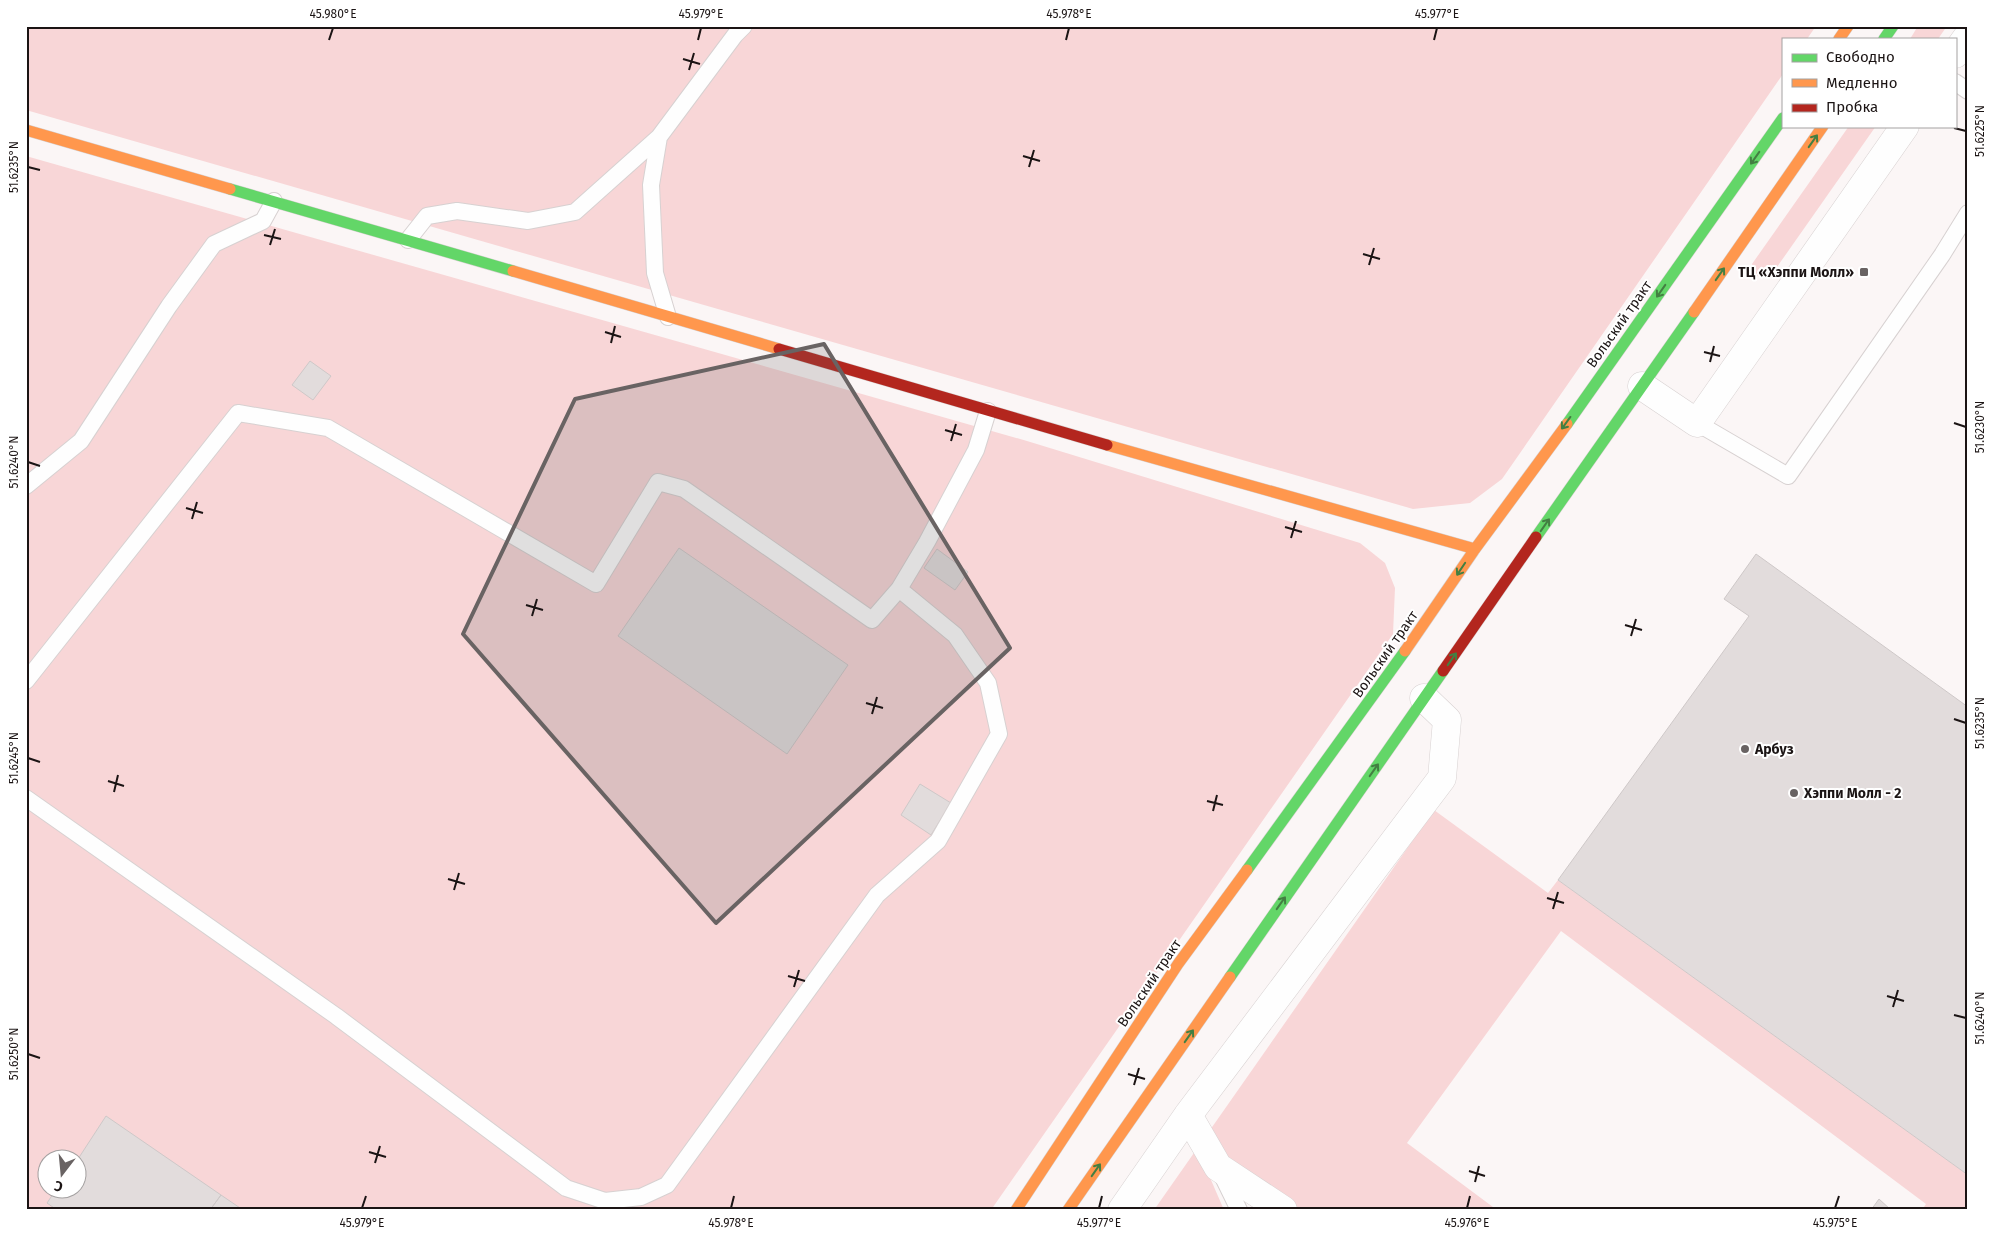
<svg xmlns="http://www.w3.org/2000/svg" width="1994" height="1236" viewBox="0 0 1994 1236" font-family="'Fira Sans',sans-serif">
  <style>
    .green { fill: #f8d6d7; fill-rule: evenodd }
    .building { fill: #e2dcdc; stroke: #cec8c8 }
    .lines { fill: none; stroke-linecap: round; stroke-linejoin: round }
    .lane-casing { stroke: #d7d1d1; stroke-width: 18 }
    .street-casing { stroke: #d7d1d1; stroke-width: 29 }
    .fast-casing { stroke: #d7d1d1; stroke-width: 12 }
    .slow-casing { stroke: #d7d1d1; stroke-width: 12 }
    .jam-casing { stroke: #d7d1d1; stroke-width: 12 }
    .lane { stroke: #fefefe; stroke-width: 16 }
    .street { stroke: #fefefe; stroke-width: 28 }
    .fast { stroke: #63d668; stroke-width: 11 }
    .slow { stroke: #ff974d; stroke-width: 11 }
    .jam { stroke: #b3261e; stroke-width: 11 }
    .oneway { stroke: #437f42 }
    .marked { fill: #696363; fill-opacity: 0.2; stroke: #696363; stroke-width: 4; stroke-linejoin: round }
    .ticks { fill: none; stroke: #1b1414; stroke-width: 2 }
    .poi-dot { fill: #696363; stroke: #fff; stroke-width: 2 }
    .labels { text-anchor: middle; stroke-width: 4; stroke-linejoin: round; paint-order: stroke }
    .poi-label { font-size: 14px; font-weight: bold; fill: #1b1414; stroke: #fff; text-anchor: start }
    .street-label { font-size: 14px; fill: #1b1414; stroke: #fff }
    .neatline { fill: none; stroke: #1b1414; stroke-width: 2 }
    .ticks-label { font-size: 12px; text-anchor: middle; fill: #1b1414 }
  </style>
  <rect width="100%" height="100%" fill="#fbf6f6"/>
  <path class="green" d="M26 26H1816L1807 39H1783V74L1502 479 1470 503 1413 509 26 110Z
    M1918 26H1947L1938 39H1910Z
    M1849 126H1876L1770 277 1756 276 1752 264Z
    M26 156 1027 441 1360 543 1385 563 1395 588 1393 634 991 1210H26ZM48 1158H78V1188H48Z
    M1434 810 1548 893 1558 880 1968 1175V1210H1922L1926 1204 1561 931 1407 1143 1497 1210H1273L1198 1150 1224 1210H1154Z"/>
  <path class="building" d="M310 361 331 376 313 400 292 385Z
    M679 548 848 665 787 754 618 636Z
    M937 549 968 572 955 590 924 568Z
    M1756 554 1968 707V1175L1558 880 1749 616 1724 599Z
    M920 784 951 803 931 835 901 815Z
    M106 1116 221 1195 210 1210H57L47 1203 57 1188H78V1159Z
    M221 1195 243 1210H210Z
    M1879 1199 1891 1210H1871Z"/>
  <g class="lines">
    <g class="lane-casing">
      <path id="lane" d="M1955 82 1968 91
        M408 240 427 216 457 211 528 221 575 212 659 137
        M668 317 655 273 651 185 659 137 735 35 744 26
        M1697 423 1788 476 1942 255 1968 213
        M26 486 81 441 169 306 214 244 263 221 274 201
        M26 681 238 413 328 428 596 584 658 482 684 489 872 620 899 589 927 542 976 450 988 411
        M26 798 336 1016 566 1188 605 1201 641 1197 667 1185 877 895 938 841 999 734 988 683 955 635 899 589
        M1220 1171 1239 1210"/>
    </g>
    <g class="street-casing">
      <path id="street" d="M1955 54 1968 36
        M1642 386 1697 423 1905 126
        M1188 1115 1218 1167 1283 1210
        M1122 1210 1188 1115 1442 778 1447 720 1424 698"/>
    </g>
    <g class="fast-casing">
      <path id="fast" d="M1884 39 1893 26
        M230 189 513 271
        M1567 424 1783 118
        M1536 537 1694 312
        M1247 870 1405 651
        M1230 977 1443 671"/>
    </g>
    <g class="slow-casing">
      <path id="slow" d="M1839 39 1848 26
        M26 130 230 189
        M513 271 779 349
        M1694 312 1823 126
        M1107 445 1475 549
        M1405 651 1475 549 1567 424
        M1016 1210 1178 964 1247 870
        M1068 1210 1230 977"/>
    </g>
    <g class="jam-casing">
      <path id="jam" d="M779 349 1107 445
        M1443 671 1536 537"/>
    </g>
    <use href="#lane" class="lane"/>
    <use href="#street" class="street"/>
    <use href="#fast" class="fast"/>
    <use href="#slow" class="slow"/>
    <use href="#jam" class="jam"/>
  </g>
  <defs><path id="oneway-shaft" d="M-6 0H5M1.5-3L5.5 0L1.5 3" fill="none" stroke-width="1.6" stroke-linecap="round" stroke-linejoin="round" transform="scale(1.25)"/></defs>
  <g class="oneway">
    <use href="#oneway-shaft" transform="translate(1813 141) rotate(-55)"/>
    <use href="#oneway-shaft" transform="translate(1755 158) rotate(125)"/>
    <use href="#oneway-shaft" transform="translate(1720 274) rotate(-55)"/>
    <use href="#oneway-shaft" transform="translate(1661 291) rotate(125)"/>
    <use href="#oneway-shaft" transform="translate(1566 423) rotate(126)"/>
    <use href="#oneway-shaft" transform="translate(1545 525) rotate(-55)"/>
    <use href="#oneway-shaft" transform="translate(1461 569) rotate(124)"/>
    <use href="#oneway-shaft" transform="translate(1452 659) rotate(-55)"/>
    <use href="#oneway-shaft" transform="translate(1374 770) rotate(-55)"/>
    <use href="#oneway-shaft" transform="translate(1281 903) rotate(-55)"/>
    <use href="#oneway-shaft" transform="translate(1189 1036) rotate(-55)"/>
    <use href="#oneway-shaft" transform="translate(1096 1170) rotate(-55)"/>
  </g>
  <path class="marked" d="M824 344 1010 648 716 923 463 634 575 399Z"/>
  <path class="ticks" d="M329 40 333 28M698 40 701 28M1066 40 1069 28M1434 40 1437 28M683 59 700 64M689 70 694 53M1954 128 1966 131M1023 156 1040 161M28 167 40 170M1029 167 1034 150M264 235 281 239M270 245 275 229M1363 254 1380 259M1369 265 1374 248M605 332 621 337M611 343 615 326M1704 352 1720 356M1710 362 1714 346M1954 423 1966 427M945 430 962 435M951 441 956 424M28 462 40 466M186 508 203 513M192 519 197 502M1285 527 1302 532M1291 538 1296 521M526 605 543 610M532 616 537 599M1625 625 1642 630M1631 636 1636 619M866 703 883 708M872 714 877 697M1954 719 1966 723M28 758 40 762M108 781 124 786M114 792 118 775M1207 801 1223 805M1213 811 1217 795M448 879 465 884M454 890 459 873M1547 898 1564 903M1553 909 1558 892M788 976 805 981M794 987 799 970M1887 996 1904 1001M1893 1007 1898 990M1954 1015 1966 1018M28 1054 40 1058M1128 1074 1145 1079M1134 1085 1139 1068M369 1152 386 1157M375 1163 380 1146M1469 1171 1485 1176M1475 1182 1479 1166M362 1208 366 1196M731 1208 734 1196M1099 1208 1102 1196M1467 1208 1470 1196M1835 1208 1839 1196"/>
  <g class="poi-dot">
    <rect x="1859" y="267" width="10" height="10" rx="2.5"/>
    <circle cx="1745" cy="749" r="5"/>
    <circle cx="1794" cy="793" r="5"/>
  </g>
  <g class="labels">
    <g class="poi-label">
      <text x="1854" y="277" text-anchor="end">ТЦ «Хэппи Молл»</text>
      <text x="1755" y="754">Арбуз</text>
      <text x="1804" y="798">Хэппи Молл - 2</text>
    </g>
    <g class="street-label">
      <text transform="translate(1619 324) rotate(-55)" y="5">Вольский тракт</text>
      <text transform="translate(1385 654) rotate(-55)" y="5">Вольский тракт</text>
      <text transform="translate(1149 983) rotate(-56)" y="5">Вольский тракт</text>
    </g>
  </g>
  <rect width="1994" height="1236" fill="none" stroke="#ffffff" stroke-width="55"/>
  <rect x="1782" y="38" width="175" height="90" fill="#ffffff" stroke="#a4a1a1"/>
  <rect x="1792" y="54" width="25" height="8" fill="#63d668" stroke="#a4a1a1"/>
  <text x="1826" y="62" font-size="15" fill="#1b1414">Свободно</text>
  <rect x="1792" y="79" width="25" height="8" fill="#ff974d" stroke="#a4a1a1"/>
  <text x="1826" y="88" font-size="15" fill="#1b1414">Медленно</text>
  <rect x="1792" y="104" width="25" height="8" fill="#b3261e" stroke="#a4a1a1"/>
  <text x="1826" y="112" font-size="15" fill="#1b1414">Пробка</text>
  <g transform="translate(62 1174) rotate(196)"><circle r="24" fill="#ffffff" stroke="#a4a1a1"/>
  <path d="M0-4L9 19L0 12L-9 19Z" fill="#696363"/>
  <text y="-8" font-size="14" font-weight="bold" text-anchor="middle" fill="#1b1414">С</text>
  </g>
  <rect x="28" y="28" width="1938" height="1180" class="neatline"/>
  <g class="ticks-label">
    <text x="333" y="18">45.980°E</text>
    <text x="701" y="18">45.979°E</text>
    <text x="1069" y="18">45.978°E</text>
    <text x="1437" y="18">45.977°E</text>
    <text transform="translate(1980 131) rotate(-90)" y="4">51.6225°N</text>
    <text transform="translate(14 167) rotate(-90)" y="4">51.6235°N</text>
    <text transform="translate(1980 427) rotate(-90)" y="4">51.6230°N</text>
    <text transform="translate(14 462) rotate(-90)" y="4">51.6240°N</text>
    <text transform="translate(1980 723) rotate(-90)" y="4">51.6235°N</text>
    <text transform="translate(14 758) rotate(-90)" y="4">51.6245°N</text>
    <text transform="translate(1980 1018) rotate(-90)" y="4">51.6240°N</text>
    <text transform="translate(14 1054) rotate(-90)" y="4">51.6250°N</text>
    <text x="362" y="1227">45.979°E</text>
    <text x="731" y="1227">45.978°E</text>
    <text x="1099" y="1227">45.977°E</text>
    <text x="1467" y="1227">45.976°E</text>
    <text x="1835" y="1227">45.975°E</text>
  </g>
</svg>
